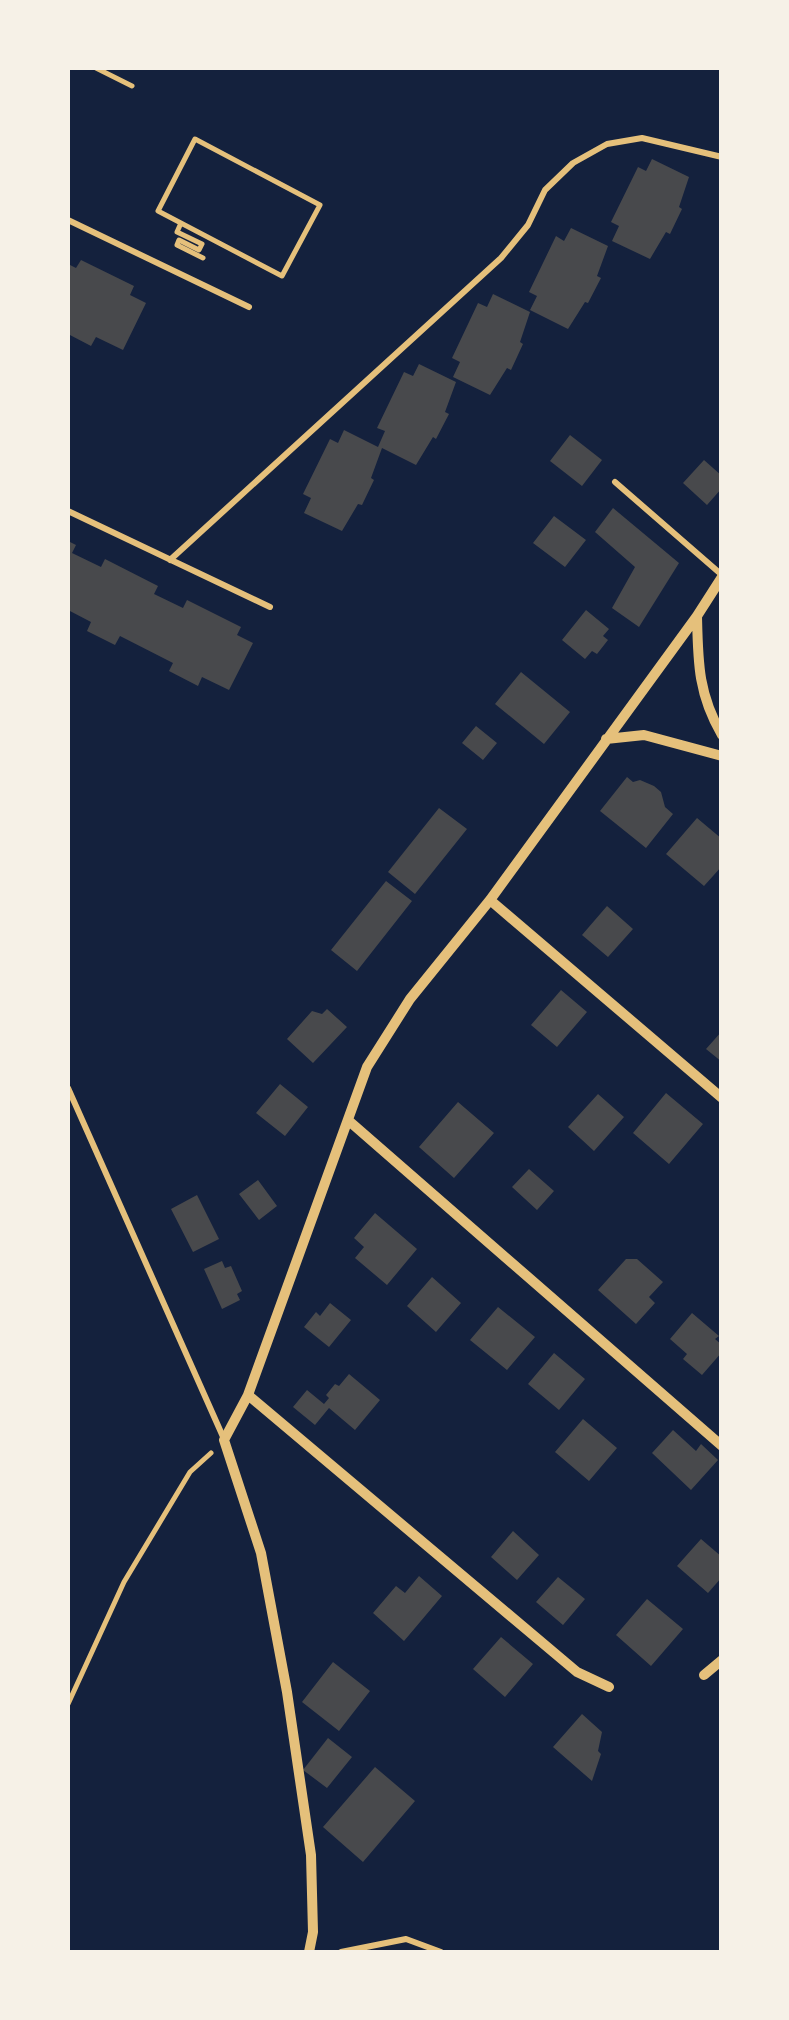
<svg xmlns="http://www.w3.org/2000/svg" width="789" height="2020" viewBox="0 0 789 2020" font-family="'Exo 2',sans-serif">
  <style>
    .building { fill: #48494c }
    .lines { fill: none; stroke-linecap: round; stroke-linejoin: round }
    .path { stroke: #e5c07b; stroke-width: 5 }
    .service { stroke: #e5c07b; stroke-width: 6 }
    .minor { stroke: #e5c07b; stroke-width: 10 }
  </style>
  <rect width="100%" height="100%" fill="#14213d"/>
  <path class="building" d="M652 159 689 177 679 207 682 209 670 234 666 232 650 259 612 241 619 226 611 222 638 167 646 171Z
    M571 228 608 246 597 276 601 278 588 303 585 302 568 329 530 310 537 296 529 292 556 236 564 241Z
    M81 260 134 286 130 295 146 303 123 350 96 337 91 346 68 334V264L76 268Z
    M493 294 530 312 520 342 523 344 511 370 507 368 490 395 453 377 460 362 452 358 478 303 487 307Z
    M419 364 456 382 445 412 449 414 436 439 433 437 416 465 382 448 371 478 374 480 362 505 358 504 342 531 304 513 311 498 303 494 330 439 338 443 344 430 378 447 385 431 377 428 404 372 413 376Z
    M570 435 602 460 582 486 550 461Z
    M704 460 722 476V488L707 505 683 483Z
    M613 508 679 563 639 627 612 608 635 567 595 532Z
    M554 516 586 540 565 567 533 543Z
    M68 541 76 545 72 553 101 567 105 559 158 586 154 594 183 608 187 600 241 627 237 635 253 643 229 690 202 677 198 686 169 671 173 663 120 636 115 645 87 631 91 622 68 610Z
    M586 610 609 629 603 636 608 640 597 654 592 651 585 659 562 640Z
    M521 672 570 712 544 744 495 704Z
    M476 726 497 743 483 760 462 743Z
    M627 777 633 782 640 780 654 786 661 792 665 807 673 814 646 848 600 811Z
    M439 808 467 829 415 894 388 872Z
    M697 818 722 839V866L704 886 666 854Z
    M386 881 412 901 357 971 331 950Z
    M607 906 633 929 608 957 582 935Z
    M561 990 587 1012 557 1047 531 1025Z
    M327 1009 347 1027 313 1063 287 1039 312 1011 322 1014Z
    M722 1031V1062L706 1049Z
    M280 1084 308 1107 285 1136 256 1113Z
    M666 1093 703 1124 669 1164 633 1133Z
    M598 1094 624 1117 594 1151 568 1127Z
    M458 1102 494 1133 454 1178 419 1147Z
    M529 1169 554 1191 537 1210 512 1187Z
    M258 1180 277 1206 259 1220 239 1194Z
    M197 1195 219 1239 193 1252 171 1209Z
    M375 1213 417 1249 387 1285 355 1258 364 1247 354 1238Z
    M626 1259H637L663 1282 649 1297 655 1303 636 1324 598 1290Z
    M222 1261 225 1268 231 1266 242 1291 237 1294 240 1300 222 1309 204 1269Z
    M432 1277 461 1303 436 1332 407 1306Z
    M330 1303 351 1320 329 1347 304 1327 316 1312 320 1316Z
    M498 1307 535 1337 507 1370 470 1340Z
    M692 1313 719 1336 715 1339 722 1345V1352L702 1375 683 1359 687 1354 670 1339Z
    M554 1353 585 1379 559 1410 528 1384Z
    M349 1374 380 1400 355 1430 329 1408 315 1425 293 1407 307 1390 324 1404 329 1398 326 1395 335 1384 339 1386Z
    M583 1419 617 1448 589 1481 555 1452Z
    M673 1430 696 1451 701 1444 718 1460 691 1490 652 1453Z
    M513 1531 539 1555 517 1580 491 1557Z
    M701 1539 722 1557V1577L708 1593 677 1566Z
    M419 1576 442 1596 404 1641 373 1613 396 1586 405 1593Z
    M558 1577 585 1599 563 1625 536 1602Z
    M647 1599 683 1629 651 1666 616 1635Z
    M501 1637 533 1664 505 1697 473 1669Z
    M333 1662 370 1691 339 1731 302 1702Z
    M582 1714 602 1732 598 1751 601 1754 592 1781 553 1747Z
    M328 1738 352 1757 327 1788 303 1770Z
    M375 1767 415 1801 363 1862 323 1827Z"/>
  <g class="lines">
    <path class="path" d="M96 68 132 86
      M195 139 320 205 282 276 158 211Z
      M181 223 177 232 202 244 199 250 179 240 177 245 203 258
      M68 1704 124 1582 190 1472 211 1453"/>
    <path class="service" d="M68 220 249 307
      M615 482 722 575
      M68 511 270 607
      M170 560 501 258 528 225 545 190 573 163 607 144 642 138 722 157
      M68 1088 224 1439
      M341 1952 406 1939 441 1952"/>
    <path class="minor" d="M697 616C698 662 698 694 722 735
      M606 739 644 735 722 756
      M490 900 722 1098
      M349 1121 722 1446
      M248 1395 577 1672 609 1687
      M704 1675 722 1660
      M309 1952 313 1932 311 1855 287 1692 261 1553 224 1440 248 1395 367 1067 410 999 490 900 697 616 722 577"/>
  </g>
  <rect width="789" height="2020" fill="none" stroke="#f6f1e7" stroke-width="140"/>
</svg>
